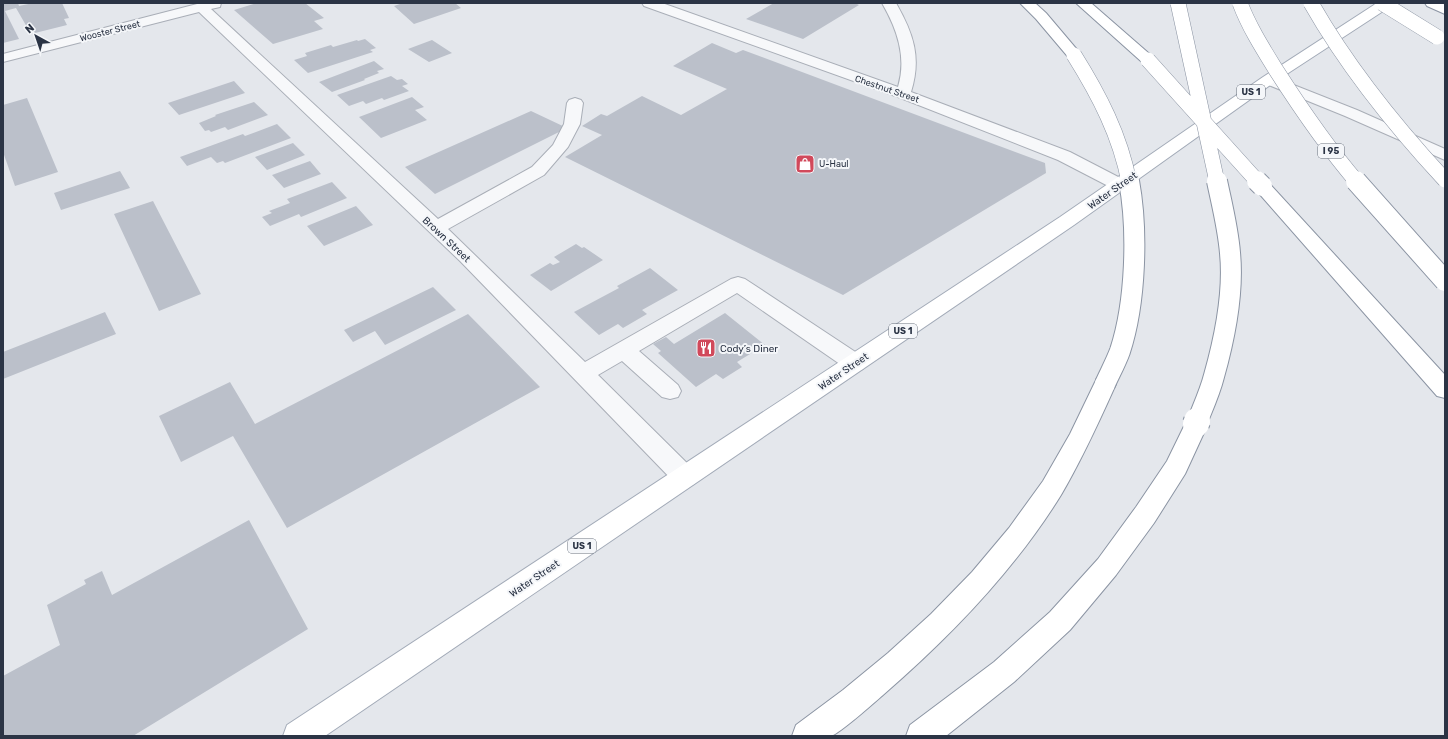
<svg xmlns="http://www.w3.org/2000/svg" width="1448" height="739" viewBox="0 0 1448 739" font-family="Rubik,sans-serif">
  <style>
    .building { fill: #bbc0ca }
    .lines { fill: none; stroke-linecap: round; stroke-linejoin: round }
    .minor-casing { stroke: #a9aeb7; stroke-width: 2 }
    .major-casing { stroke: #a3abb8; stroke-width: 2 }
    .highway-casing { stroke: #8b94a3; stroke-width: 2 }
    .minor { fill: #f7f8fa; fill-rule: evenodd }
    .major { fill: #fff; fill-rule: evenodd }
    .highway { fill: #fff; fill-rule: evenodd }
    .highway-bridge-far2-casing { stroke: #8b94a3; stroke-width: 16; stroke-linecap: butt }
    .highway-bridge-far1-casing { stroke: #8b94a3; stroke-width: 22; stroke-linecap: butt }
    .highway-bridge-casing { stroke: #8b94a3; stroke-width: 28; stroke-linecap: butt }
    .highway-bridge-far2 { stroke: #fff; stroke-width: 15 }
    .highway-bridge-far1 { stroke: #fff; stroke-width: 20 }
    .highway-bridge { stroke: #fff; stroke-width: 26 }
    .labels { text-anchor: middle; stroke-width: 4; stroke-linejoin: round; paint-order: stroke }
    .far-street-label { font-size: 9px; fill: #2b3445; stroke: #f4f6f9 }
    .shield { fill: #f4f6f9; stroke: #676e7b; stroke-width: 1 }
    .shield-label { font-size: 9px; font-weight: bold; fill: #2b3445 }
    .far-poi-label { font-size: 9px; fill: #2b3445; stroke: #f4f6f9; text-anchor: start }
    .street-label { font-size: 10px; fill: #2b3445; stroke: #f4f6f9 }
    .poi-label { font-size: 10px; fill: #2b3445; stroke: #f4f6f9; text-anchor: start }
  </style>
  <rect width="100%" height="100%" fill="#e4e7ec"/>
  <path class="building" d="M3 3H18L19 6 33 3H62L69 18 64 19 67 25 31 34 16 8 5 11 19 39 3 43Z
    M257 3H305L324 18 314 21 323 29 273 44 234 10Z
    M403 3H455L461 8 414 24 394 6Z
    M774 3H855L859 5 803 39 746 19Z
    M365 39 376 48 370 50 373 52 308 73 294 60 307 56 305 53 331 45 333 47 357 40 358 41Z
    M432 40 452 53 429 62 408 49Z
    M712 43 736 53 743 50 1045 163 1046 173 843 295 565 157 602 135 582 126 601 114 607 116 642 96 681 115 727 89 673 66Z
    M374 61 384 69 377 71 379 73 364 79 365 80 332 92 319 82Z
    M391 76 397 80 402 79 408 84 402 86 409 91 384 100 382 98 366 104 363 101 349 106 337 95Z
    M234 81 245 93 179 115 168 103Z
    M412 97 424 107 415 110 427 120 381 138 359 117Z
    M27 98 58 172 15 186 3 152V105Z
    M254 102 268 115 228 130 225 127 211 132 209 130 205 131 199 123 216 116 215 115Z
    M531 111 567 128 435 194 405 167Z
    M277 124 291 138 225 163 223 161 217 163 211 157 187 166 180 157 243 134 245 136Z
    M293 143 305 155 267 170 255 157Z
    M310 161 321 174 284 188 272 175Z
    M120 171 130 188 61 210 54 193Z
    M332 182 347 198 301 217 299 214 270 226 262 217 272 213 269 211 290 203 287 199Z
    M153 201 201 294 159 311 114 214Z
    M356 206 373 225 324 246 307 226Z
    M576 244 582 248 584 247 603 260 551 291 530 275 550 263 553 265 560 262 554 257Z
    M650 268 678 290 642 310 647 314 623 328 618 324 599 335 574 312 619 288 617 286Z
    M433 287 456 310 385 345 375 331 353 342 344 330Z
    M105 312 116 334 3 379V352Z
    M725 313 765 345 737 362 742 367 723 379 716 374 696 387 658 353 661 351 653 344 666 337 674 344Z
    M468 314 540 387 287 528 233 436 181 462 159 416 230 382 255 424Z
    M249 520 308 629 133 736H3V676L60 645 47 605 86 584 84 580 102 571 112 595Z"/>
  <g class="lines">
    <g class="minor-casing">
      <path id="minor" d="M201 3H221L220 7 211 9 438 219 532 167 553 145 564 124 567 103 569 100 575 98 581 100 583 103 580 124 568 147 544 175 448 229 585 362 731 279 738 277 745 279 863 357 866 363 863 369 855 371 847 369 737 293 639 351 678 385 681 391 678 397 670 399 662 397 622 361 598 375 694 470 697 477 694 484 685 487 676 484 460 261 199 12 3 62V54Z
        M642 3H662L898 87C907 57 897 29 882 3H896C913 33 922 57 911 92L1070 152 1126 181 1129 185 1126 189 1120 190 1114 189 1058 160 898 97 644 6Z
        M1271 76 1357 110 1445 149V160L1345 116 1266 84 1263 81 1266 78Z"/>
    </g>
    <g class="major-casing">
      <path id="major" d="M1377 3H1393L1391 6 1273 83 1074 225 325 736H283L287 725 1060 217 1263 77Z"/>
    </g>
    <g class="highway-casing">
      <path id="highway" d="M1020 3H1035L1046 13 1079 52 1081 55 1079 58 1074 59 1069 58 1036 19Z
        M1076 3H1091L1153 57 1155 60 1153 63 1148 64 1143 63Z
        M1425 3H1442L1445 5V14L1427 6Z
        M1262 181 1268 182 1445 375V398L1437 396 1256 190 1253 186 1256 182Z
        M1105 376 1113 378 1116 384C1099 422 1082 459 1061 495 1014 571 950 637 883 695 875 702 839 734 831 736 820 738 803 736 792 736L796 725 843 690 888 653 931 614 972 572 1009 528 1043 481 1070 434 1097 378Z
        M1196 415 1204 418 1208 424 1185 474 1154 523 1116 575 1070 630 1014 682 946 736H906L910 725 994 662 1050 612 1098 559 1136 507 1167 461 1188 418Z"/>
    </g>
    <use href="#minor" class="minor"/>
    <use href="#major" class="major"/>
    <use href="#highway" class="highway"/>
    <g class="highway-bridge-far2-casing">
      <path id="highway-bridge-far2" d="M1178 3 1217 182
        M1240 3C1249 27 1263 49 1276 70 1301 109 1327 147 1357 182
        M1311 3C1348 68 1394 125 1445 180
        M1382 3 1437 37
        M1074 55C1099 95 1120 135 1129 182
        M1148 60 1258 182"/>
    </g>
    <g class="highway-bridge-far1-casing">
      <path id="highway-bridge-far1" d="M1257 181 1262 186
        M1356 181 1445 281
        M1105 384C1110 373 1116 362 1120 351 1136 302 1138 230 1129 181
        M1197 422C1203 407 1210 392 1214 376 1225 337 1234 293 1230 253 1228 228 1222 205 1217 181"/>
    </g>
    <g class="highway-bridge-casing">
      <path id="highway-bridge" d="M1196 424 1197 421"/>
    </g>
    <use href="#highway-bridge-far2" class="highway-bridge-far2"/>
    <use href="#highway-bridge-far1" class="highway-bridge-far1"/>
    <use href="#highway-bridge" class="highway-bridge"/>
  </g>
  <defs>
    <g id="shop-square" transform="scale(1)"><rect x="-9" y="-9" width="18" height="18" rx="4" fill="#d1495b" stroke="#f4f6f9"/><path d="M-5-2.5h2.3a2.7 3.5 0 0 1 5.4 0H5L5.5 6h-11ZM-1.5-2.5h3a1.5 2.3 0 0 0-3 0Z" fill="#fff"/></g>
    <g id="restaurant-square" transform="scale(1)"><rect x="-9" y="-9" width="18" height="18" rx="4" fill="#d1495b" stroke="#f4f6f9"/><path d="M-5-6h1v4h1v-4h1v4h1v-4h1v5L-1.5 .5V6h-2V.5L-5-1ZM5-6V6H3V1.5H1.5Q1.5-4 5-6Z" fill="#fff"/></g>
  </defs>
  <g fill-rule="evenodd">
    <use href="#shop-square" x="805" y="164"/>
    <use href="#restaurant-square" x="706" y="348"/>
  </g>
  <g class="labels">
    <g class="far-street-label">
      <text transform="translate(110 31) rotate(-14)" y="3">Wooster Street</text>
      <text transform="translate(887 89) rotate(19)" y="3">Chestnut Street</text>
    </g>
    <g class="shield">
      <rect x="1237" y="85" width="28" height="14" rx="3"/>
      <rect x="1318" y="144" width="26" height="14" rx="3"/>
      <rect x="889" y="324" width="28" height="14" rx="3"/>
      <rect x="568" y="539" width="28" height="14" rx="3"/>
    </g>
    <g class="shield-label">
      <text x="1251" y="95">US 1</text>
      <text x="1331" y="154">I 95</text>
      <text x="903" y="334">US 1</text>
      <text x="582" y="549">US 1</text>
    </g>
    <g class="far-poi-label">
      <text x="819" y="167">U-Haul</text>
    </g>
    <g class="street-label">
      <text transform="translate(1112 190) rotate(-35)" y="4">Water Street</text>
      <text transform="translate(447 239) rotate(43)" y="4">Brown Street</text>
      <text transform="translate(843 371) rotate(-34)" y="4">Water Street</text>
      <text transform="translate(534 578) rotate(-34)" y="4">Water Street</text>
    </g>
    <g class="poi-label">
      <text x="720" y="352">Cody’s Diner</text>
    </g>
  </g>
  <rect width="1448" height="739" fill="none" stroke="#2b3445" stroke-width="8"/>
  <g transform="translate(36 36) rotate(320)" stroke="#f4f6f9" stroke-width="3" paint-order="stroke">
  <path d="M0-3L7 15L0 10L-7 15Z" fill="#2b3445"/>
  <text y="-6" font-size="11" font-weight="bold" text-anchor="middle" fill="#2b3445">N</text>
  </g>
</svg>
